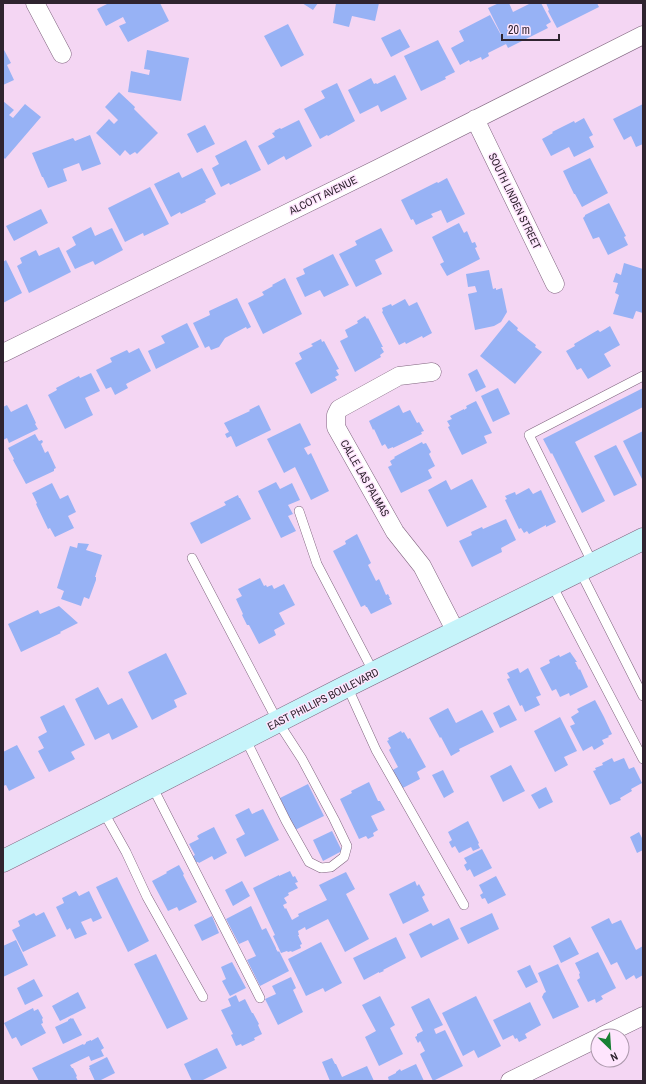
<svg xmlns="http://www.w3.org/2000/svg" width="646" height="1084" viewBox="0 0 646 1084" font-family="'Archivo Narrow',sans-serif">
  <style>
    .building { fill: #97b2f5 }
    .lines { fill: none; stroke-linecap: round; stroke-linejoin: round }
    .lane-casing { stroke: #7f647e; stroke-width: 10 }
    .street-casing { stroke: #7f647e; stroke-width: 19 }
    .secondary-casing { stroke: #7f647e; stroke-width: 23 }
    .lane { stroke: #fff; stroke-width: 9 }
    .street { stroke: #fff; stroke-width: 18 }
    .secondary { stroke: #c6f4fa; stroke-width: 22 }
    .labels { text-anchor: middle; stroke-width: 3; stroke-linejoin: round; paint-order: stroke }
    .street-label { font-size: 11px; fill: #2f242f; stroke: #fee5fd }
  </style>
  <rect width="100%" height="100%" fill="#f4d6f3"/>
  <path class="building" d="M109 3H160L169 21 128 42 119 26 126 23 123 17 106 26 97 9Z
    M302 3H318L313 10Z
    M336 3H379L375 21 352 16 349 27 333 23Z
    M499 3H509L513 12 531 3H541L551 22 546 25 548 28 508 48 488 8Z
    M546 3H597L599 7 557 28 548 11 549 10Z
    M490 15 506 44 488 53 489 56 482 60 481 57 470 62 469 60 460 65 451 48 464 41 459 31Z
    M288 24 304 55 281 67 264 36Z
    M400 29 410 47 391 57 381 38Z
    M438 40 455 72 445 77 446 79 421 91 404 56Z
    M3 48 11 63 7 65 14 80 3 85Z
    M147 50 189 58 181 101 128 92 131 71 149 75 150 70 144 69Z
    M395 75 407 99 381 112 378 105 360 114 348 90 371 78 374 84 376 83 377 84Z
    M337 83 355 121 328 136 327 135 320 139 304 109 325 98 321 91Z
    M119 92 135 107 134 109 158 133 137 154 135 152 130 155 125 150 120 156 96 133 109 119 114 124 118 120 105 107Z
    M3 101 14 110 9 115 13 118 25 104 41 117 5 159 3 157Z
    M643 104V144L636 147 631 136 624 140 613 119Z
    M584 118 593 135 589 137 594 147 574 157 569 147 551 156 542 139 553 133 552 132 574 121 575 123Z
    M299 120 312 146 286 160 284 156 268 165 258 146 275 137 272 133 275 132 274 131 280 128 281 129Z
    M205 125 215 144 197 153 187 134Z
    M90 135 101 164 82 171 79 163 63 169 67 181 48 188 43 177H42L32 153 73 138 75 141Z
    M246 140 261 170 230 185 229 183 221 187 212 168 219 164 215 156Z
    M590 158 608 193 582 207 575 194H574L563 171Z
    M202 168 216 194 205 200 206 202 181 214 180 212 171 217 154 184 179 172 182 178Z
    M447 178 465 214 447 223 441 210 431 214 433 217 416 225 413 219 411 220 401 200 437 182 438 183Z
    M150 187 169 224 144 236 143 233 125 242 108 208Z
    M609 203 626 236 624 237 628 245 608 255 599 237 593 239 583 218 585 216V215Z
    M41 209 48 223 14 241 6 226Z
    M459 223 464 233 467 231 472 243 475 242 477 247 475 248 480 259 447 276 440 264 444 262 432 237Z
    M91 227 95 236 112 228 123 250 95 265 93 261 75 269 66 251 76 245 72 237Z
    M381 228 393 251 375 260 382 274 356 287 339 254 357 245 355 241Z
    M59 247 71 272 29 293 17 266 22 263 20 258 36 250 39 256Z
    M333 254 349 285 324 297 320 290 305 297 296 278 305 274 303 269Z
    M6 260 22 293 3 303V262Z
    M624 263 643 269V313L636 311 633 319 613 314 619 295 615 293 618 283 613 282 616 273 621 275Z
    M489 270 493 289 496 288V290L502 288 507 312 501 322 494 326 475 330 468 294 477 292 475 286 468 287 466 274Z
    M285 278 302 314 263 334 248 303 264 295 262 292 273 286 272 285Z
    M237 298 251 327 247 329 246 327 225 338 219 347 211 350 209 346 205 348 193 323 210 315 209 311Z
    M405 299 409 306 417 302 432 333 423 338 422 336 406 344 405 342 399 345 382 312 383 311 382 308 391 304 392 306Z
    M365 316 367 319 368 318 383 347H381L384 352 380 355 381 357 355 372 340 341 348 337 345 330 358 323 357 321Z
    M509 320 518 328 517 330 536 345 535 347 542 352 515 384 480 356Z
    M187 323 199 347 156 369 148 351 165 343 161 336Z
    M610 326 620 345 604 354 611 366 588 379 581 368 577 370 566 351 575 346 574 344 598 330 600 332Z
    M321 339 322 342 324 341 339 369 336 370 339 375 335 377 337 380 311 394 295 363 302 359 299 353 313 346 311 344Z
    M139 348 151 371 126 384 128 388 115 395 111 387 106 389 96 370 112 362 110 358 127 350 129 353Z
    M477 369 486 387 476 392 468 374Z
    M91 373 100 391 85 398 93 415 65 429 48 395 57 390 56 388 79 376 80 378Z
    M498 388 510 414 493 422 481 396Z
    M643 388V407L575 442 605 501 582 513 552 453 551 454 543 439Z
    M476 401 492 433 484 436 487 443 462 455 448 427 450 426 447 421 452 419 450 416 464 409V410L467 408 466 406Z
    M27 404 36 423 35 424 38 429 9 443 7 438 3 440V407L7 405 11 412Z
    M259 405 271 430 236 447 231 436 227 438 225 434 229 432 224 423 250 411 249 410Z
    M399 405 403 413 410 410 417 423 419 422 424 431 421 432 422 434 393 448V447L388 449 385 444 382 446 374 429 373 430 369 421Z
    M300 423 311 445 304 448 308 455 311 453 329 491 311 500 295 467 284 473 267 439Z
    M643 431V481L623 441Z
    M35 434 39 441 42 440 43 442 41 444 45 453 48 451 56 468 54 469V471L26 484 13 460 14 459 8 448Z
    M422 442 423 444 426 443 431 452 429 454 435 466 428 470 432 478 401 493 388 467 392 465 390 461 395 458 394 457Z
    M616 445 637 485 614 496 594 456Z
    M472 479 487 507 447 527 428 490 446 480 451 490Z
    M276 482 280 489 292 483 300 500 288 505 293 514 288 516 296 531 281 538 258 491Z
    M52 483 60 499 68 495 76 512 68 516 74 528 55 537 50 528 48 529 36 504 37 503 32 493Z
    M529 488 533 494 541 490 556 522 546 527V525L529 534 527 531 524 533 521 528 519 529 505 500 507 499 505 496 515 492 516 495Z
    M238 495 239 498H240L251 519 201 544 190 523 226 505 224 502Z
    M506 519 516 540 501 548 502 552 472 567 459 541 472 535 471 532 482 527 483 529Z
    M357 534 371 563 368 565 376 581 379 579 386 595 388 594 390 598H389L392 604 371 614 367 607H366L365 605 361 607 333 551 346 544 345 541Z
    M78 543 89 544 86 550 102 555 95 577H96V580L89 599 84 597 81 606 61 599 64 591 57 588 70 546 77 548Z
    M260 578 264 586 266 585 267 587 272 585 274 589 284 584 295 605 279 613 285 624 274 630 276 635 259 644 249 625H247L242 615 243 614 236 599 242 596 238 589Z
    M59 606 78 623 60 632 61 633 21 652 8 624 38 610 40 614Z
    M570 652 577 662H575L579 670 580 669 588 687 570 696 569 693 560 697 556 689 552 691 540 668 550 663 549 660 559 655 560 657Z
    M166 653 187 694 174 700 177 707 152 720 128 672Z
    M518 668 520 673 528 668 541 695 536 697 540 705 525 712 522 705 520 706 507 679 510 678 507 673Z
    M98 687 108 705 122 698 138 727 112 740 109 733 95 740 75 699Z
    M595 700 604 717 612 734 608 736 609 737 602 740 604 744 594 750 592 746 583 751 570 726 575 724 571 717 579 712 577 709Z
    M64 705 85 745 71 752 75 759 49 772 38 751 44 748 38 737 47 732 40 717Z
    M509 705 517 720 500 728 493 713Z
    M448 708 456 723 482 710 494 732 459 749 460 751 451 756 441 737 440 738 429 718Z
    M560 717 577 751 564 757 568 765 555 772 534 731Z
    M401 731 402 733 404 732 408 739 410 738 426 767 417 772 420 779 401 789 391 771 398 767 389 750 391 748 387 741 389 740 388 738Z
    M17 745 35 778 9 791 6 785 3 786V752Z
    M612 758 614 762 624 758 629 769 634 767 642 783 631 789 632 791 620 798 621 800 610 805 593 771 596 770 595 768 603 765 602 763Z
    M511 765 525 791 503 802 490 776Z
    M443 770 454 792 444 798 432 775Z
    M369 782 378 801H380L385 810 371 816 378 830 373 833 374 836 368 839 366 836 359 839 340 799 352 793 351 791Z
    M308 784 324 816 295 830 280 798Z
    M546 787 553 802 539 809 531 795Z
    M249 808 252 814 263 809 279 840 245 857 236 839 245 834 235 815Z
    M468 821 479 843 478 844 480 848 473 851 471 847 459 853 455 846 452 848 449 842 452 840 448 832Z
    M214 827 227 853 214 860 212 856 199 863 198 862H196L193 856 195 855 189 844 199 839 197 836 200 834Z
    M332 831 342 851 323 861 313 840Z
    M639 832 643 840V850L637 853 630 837Z
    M482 849 492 868 474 877 470 869 467 871 464 865 467 863 464 858Z
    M179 865 184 874 183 875 197 902 179 911 177 907 168 911 152 881 167 873 166 872Z
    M290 871 293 877 295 876 298 882 295 883 298 888 288 893 289 895 284 898 287 903 283 905 285 909 286 908 292 920 299 916 298 914 327 900 319 885 346 872 355 889 346 894 369 939 345 952 328 919 306 930 305 927 298 931 299 935H298L302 944 300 945 301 948 292 952 291 951 288 952 287 951 281 953 273 936 275 935 253 888 279 875V876Z
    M496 876 506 895 488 904 485 898 482 899 480 895 483 893 479 885Z
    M117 877 149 941 128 952 96 887Z
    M242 881 250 896 233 906 225 890Z
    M415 881 417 886 419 884 425 895 422 897 429 911 403 924 389 894Z
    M76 891 79 896 89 891 102 918 93 922 91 918 81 922 87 934 75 939 70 928 67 930 56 907 64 903 62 898Z
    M251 906 262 930 266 928 276 948V949L278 952 279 951 289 971 260 986 247 960 256 956 248 940 239 944 226 919Z
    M44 912 56 936 23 952 12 930 20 926 18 921 34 913 36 916Z
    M492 913 499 929 468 944 460 928Z
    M212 916 219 933 202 941 194 925Z
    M449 918 459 939 421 958 409 934 431 923 433 926Z
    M609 918 612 924 621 920 636 950 643 946V975L636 979 634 975 626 980 617 962 611 965 591 927Z
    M396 937 406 958 383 970 384 971 379 973V972L364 980 353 958Z
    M570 937 579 954 561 963 553 946Z
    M16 940 28 965 3 977V946Z
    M321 942 342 983 325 992 323 988 306 996 288 959Z
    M598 952 616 988 601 996 603 999 596 1003 595 999 588 1002 577 980 580 978 579 974 580 973 575 963Z
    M156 954 188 1019 167 1029 134 964Z
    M232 962 246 988 230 996 222 981 226 979 221 967Z
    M558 964 579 1007 553 1019 542 997 544 993 546 992 538 973Z
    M530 965 538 982 526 988 517 971Z
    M291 977 296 988 293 990 303 1012 278 1025 265 999 276 994 272 986Z
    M34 979 43 996 25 1005 17 988Z
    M78 992 86 1008 60 1021 52 1006Z
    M236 995 239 1002 245 999 252 1013H253L259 1024 258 1025 262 1034 254 1038 255 1040 242 1046 241 1044 236 1046 231 1035 233 1034 221 1010 231 1006 228 999Z
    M380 996 395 1025 390 1028 403 1054 379 1066 365 1037 376 1031 362 1005Z
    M476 996 501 1046 478 1058 474 1050 463 1056 442 1013Z
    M429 998 443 1025 434 1029 436 1034 445 1030 463 1066 433 1081 420 1054 425 1051 420 1041 418 1043 415 1037 417 1036V1034L423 1031 411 1007Z
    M530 1002 541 1025 525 1034 527 1038 519 1042 517 1038 515 1039 513 1035 503 1040 493 1020Z
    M33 1008 34 1011 38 1009 43 1018 42 1019 43 1023 41 1024 46 1033 21 1046 16 1037 12 1039 4 1023Z
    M71 1018 72 1019 73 1018 82 1035 63 1044 55 1027 68 1021V1020Z
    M98 1037 104 1048 101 1050 104 1056 91 1061 89 1056 70 1065 72 1068H73L77 1076 76 1077 78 1081H39L32 1068 83 1044 84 1045 86 1043V1042L91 1040V1041Z
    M217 1048 227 1068 201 1081H192L184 1064Z
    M107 1057 115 1073 99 1081 97 1080 95 1081 89 1068H90L89 1066Z
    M332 1058 335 1064H336L342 1077 367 1066 374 1081H330L322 1062Z
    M416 1064 424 1081H389L388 1077 396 1073V1072L400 1069 401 1071Z"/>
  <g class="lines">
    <g class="lane-casing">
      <path id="lane" d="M299 511 317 564 374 673
        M192 558 278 722 302 759 334 819 347 846 344 857 331 867 321 868 309 862 286 821 245 738
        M593 564 529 435 643 376
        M580 571 643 696
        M552 585 643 759
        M347 686 376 750 464 905
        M152 786 260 998
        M103 811 126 852 147 897 203 997"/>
    </g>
    <g class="street-casing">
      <path id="street" d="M35 3 62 54
        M475 119 555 284
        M3 353 379 168 643 35
        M432 372 399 376 339 409 336 415V427L395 532 422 566 456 632
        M602 1036 643 1016
        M510 1081 598 1038"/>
    </g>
    <g class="secondary-casing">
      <path id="secondary" d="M3 861 103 811 347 686 643 539"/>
    </g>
    <use href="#lane" class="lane"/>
    <use href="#street" class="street"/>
    <use href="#secondary" class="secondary"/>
  </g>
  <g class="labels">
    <g class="street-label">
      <text transform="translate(323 195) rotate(-26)" y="4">ALCOTT AVENUE</text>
      <text transform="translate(515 201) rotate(64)" y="4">SOUTH LINDEN STREET</text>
      <text transform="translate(365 478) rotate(60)" y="4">CALLE LAS PALMAS</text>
      <text transform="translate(323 699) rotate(-27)" y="4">EAST PHILLIPS BOULEVARD</text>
    </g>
  </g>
  <rect width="646" height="1084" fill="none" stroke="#2f242f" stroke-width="8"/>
  <g transform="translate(610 1048) rotate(155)"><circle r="19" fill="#fee5fd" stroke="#ab98ab"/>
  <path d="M0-3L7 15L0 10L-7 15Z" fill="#188034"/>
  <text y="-6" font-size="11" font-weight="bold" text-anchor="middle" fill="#2f242f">N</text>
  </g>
  <path d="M502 34v6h57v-6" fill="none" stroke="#2f242f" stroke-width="2"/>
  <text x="508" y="34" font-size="12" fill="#2f242f" stroke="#fee5fd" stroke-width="3" paint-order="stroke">20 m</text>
</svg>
